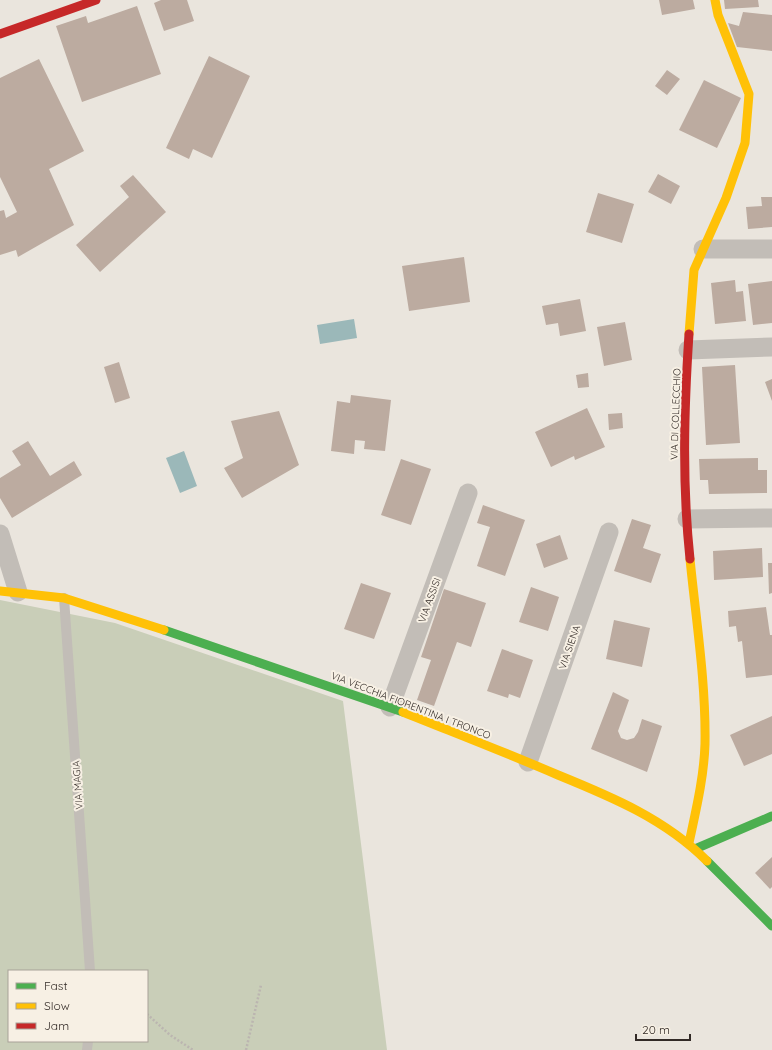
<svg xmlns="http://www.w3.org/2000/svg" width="772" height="1050" viewBox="0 0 772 1050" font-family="Quicksand,sans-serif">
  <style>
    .green { fill: #c9ceb8; fill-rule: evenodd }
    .water { fill: #9bb8b9 }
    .building { fill: #bcaba0 }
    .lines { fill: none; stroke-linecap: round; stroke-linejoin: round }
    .path { stroke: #bbb5b0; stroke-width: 2.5; stroke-dasharray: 2 2; stroke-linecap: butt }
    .lane { stroke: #c2bdb7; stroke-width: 10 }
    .street { stroke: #c2bdb7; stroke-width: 19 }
    .fast { stroke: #4caf50; stroke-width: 9 }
    .slow { stroke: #ffc107; stroke-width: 9 }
    .jam { stroke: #c62828; stroke-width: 9 }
    .labels { text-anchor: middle; stroke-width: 4; stroke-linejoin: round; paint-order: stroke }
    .street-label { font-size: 10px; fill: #322a26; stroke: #f7f0e4 }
  </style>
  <rect width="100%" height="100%" fill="#eae5dd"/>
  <path class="green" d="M0 600 115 623 343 701 387 1050H0ZM9 971H147V1041H9Z"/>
  <path class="water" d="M354 319 357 338 320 344 317 325Z
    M184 451 197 486 180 493 166 458Z"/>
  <path class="building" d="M161 0H187L194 21 164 31 154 3Z
    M659 0H693L695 9 662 15Z
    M724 0H758L759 7 725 9Z
    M137 6 161 74 82 102 56 26 86 16 88 23Z
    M743 12 772 15V51L737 47 728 23 739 26Z
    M209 56 250 76 212 158 193 149 189 159 166 148Z
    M39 59 84 151 49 169 74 225 18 257 16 250 0 255V211L4 210 6 218 17 212 0 177V78Z
    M667 70 680 79 667 95 655 86Z
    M704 80 741 98 717 148 679 130Z
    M658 174 680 186 671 204 648 192Z
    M133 175 166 212 100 272 76 245 129 197 120 186Z
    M598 193 634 204 622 243 586 232Z
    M761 197H772V227L748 229 746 207 762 206Z
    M464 257 470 302 409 311 402 266Z
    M735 280 736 292 743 291 746 321 715 324 711 283Z
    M772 281V323L753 325 748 284Z
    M580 299 586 331 560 336 558 323 546 325 542 306Z
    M625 322 632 360 604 366 597 327Z
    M119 362 130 398 115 403 104 367Z
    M735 365 740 443 706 445 702 367Z
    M588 373 589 387 578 388 576 375Z
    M772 379V401L765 382Z
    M351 395 391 400 385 451 364 449 365 441 355 440 354 454 331 451 337 401 350 403Z
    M587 408 605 447 575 460 574 456 551 467 535 432Z
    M279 411 299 465 242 498 224 468 243 458 231 421Z
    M622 413 623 428 609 430 608 414Z
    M28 441 50 476 74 461 82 475 12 518 0 498V478L21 465 12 451Z
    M758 458V470H767V493L709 494 708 480H700L699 459Z
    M401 459 431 469 411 525 381 515Z
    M483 505 525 520 505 576 477 566 490 527 477 523Z
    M632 519 651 525 643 548 661 554 651 583 614 571Z
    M560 535 568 559 544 568 536 544Z
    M762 548 763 577 714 580 713 551Z
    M768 563H772V593L769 594Z
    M361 583 391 593 374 639 344 629Z
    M531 587 559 597 548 631 519 622Z
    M444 589 486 603 471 647 457 642 434 706 417 700 431 660 421 657Z
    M766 607 770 635H772V675L746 678 742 641 738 642 736 626 729 627 728 611Z
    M614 620 650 628 642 667 606 659Z
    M502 649 533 660 520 698 509 694 508 698 487 691Z
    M613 692 629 700 618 731 621 738 627 740 634 738 638 732 642 719 662 726 647 772 591 749Z
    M772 716V754L744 766 730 735Z
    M772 857V887L770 889 755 873Z"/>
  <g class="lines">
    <path class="path" d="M147 1014 170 1035 193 1050
      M246 1050 261 985"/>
    <path class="lane" d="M64 598 90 971
      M87 1050 88 1041"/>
    <path class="street" d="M703 249H772
      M688 350 772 347
      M687 519 772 518
      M0 534 18 592
      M390 707 468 493
      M528 762 609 532"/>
    <path class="fast" d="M164 630 403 712
      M695 849 772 816
      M707 861 772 926"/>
    <path class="slow" d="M689 334 694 270 726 198 745 143 749 94 718 15 715 0
      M0 591 64 598 164 630
      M403 712C455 733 507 753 558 775 612 797 665 819 707 861
      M689 843C696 810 704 777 705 744 706 682 696 620 690 559"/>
    <path class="jam" d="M0 34 96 0
      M689 334C684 410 682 483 690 559"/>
  </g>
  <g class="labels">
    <g class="street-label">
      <text transform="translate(675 414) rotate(-88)" y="4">VIA DI COLLECCHIO</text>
      <text transform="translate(429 600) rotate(-70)" y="4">VIA ASSISI</text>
      <text transform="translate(569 647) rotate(-71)" y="4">VIA SIENA</text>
      <text transform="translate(411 705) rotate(21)" y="4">VIA VECCHIA FIORENTINA I TRONCO</text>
      <text transform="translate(77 785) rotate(-94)" y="4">VIA MAGIA</text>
    </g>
  </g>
  <rect x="8" y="970" width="140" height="72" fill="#f7f0e4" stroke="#a8a198"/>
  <rect x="16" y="983" width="20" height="6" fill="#4caf50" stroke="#a8a198"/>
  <text x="44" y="990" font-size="12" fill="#322a26">Fast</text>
  <rect x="16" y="1003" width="20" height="6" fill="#ffc107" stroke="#a8a198"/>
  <text x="44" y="1010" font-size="12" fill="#322a26">Slow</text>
  <rect x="16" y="1023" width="20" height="6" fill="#c62828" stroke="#a8a198"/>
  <text x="44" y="1030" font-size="12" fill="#322a26">Jam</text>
  <path d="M636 1034v6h54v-6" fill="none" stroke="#322a26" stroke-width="2"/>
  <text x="642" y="1034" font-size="12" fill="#322a26" stroke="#f7f0e4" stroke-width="3" paint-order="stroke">20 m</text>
</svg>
